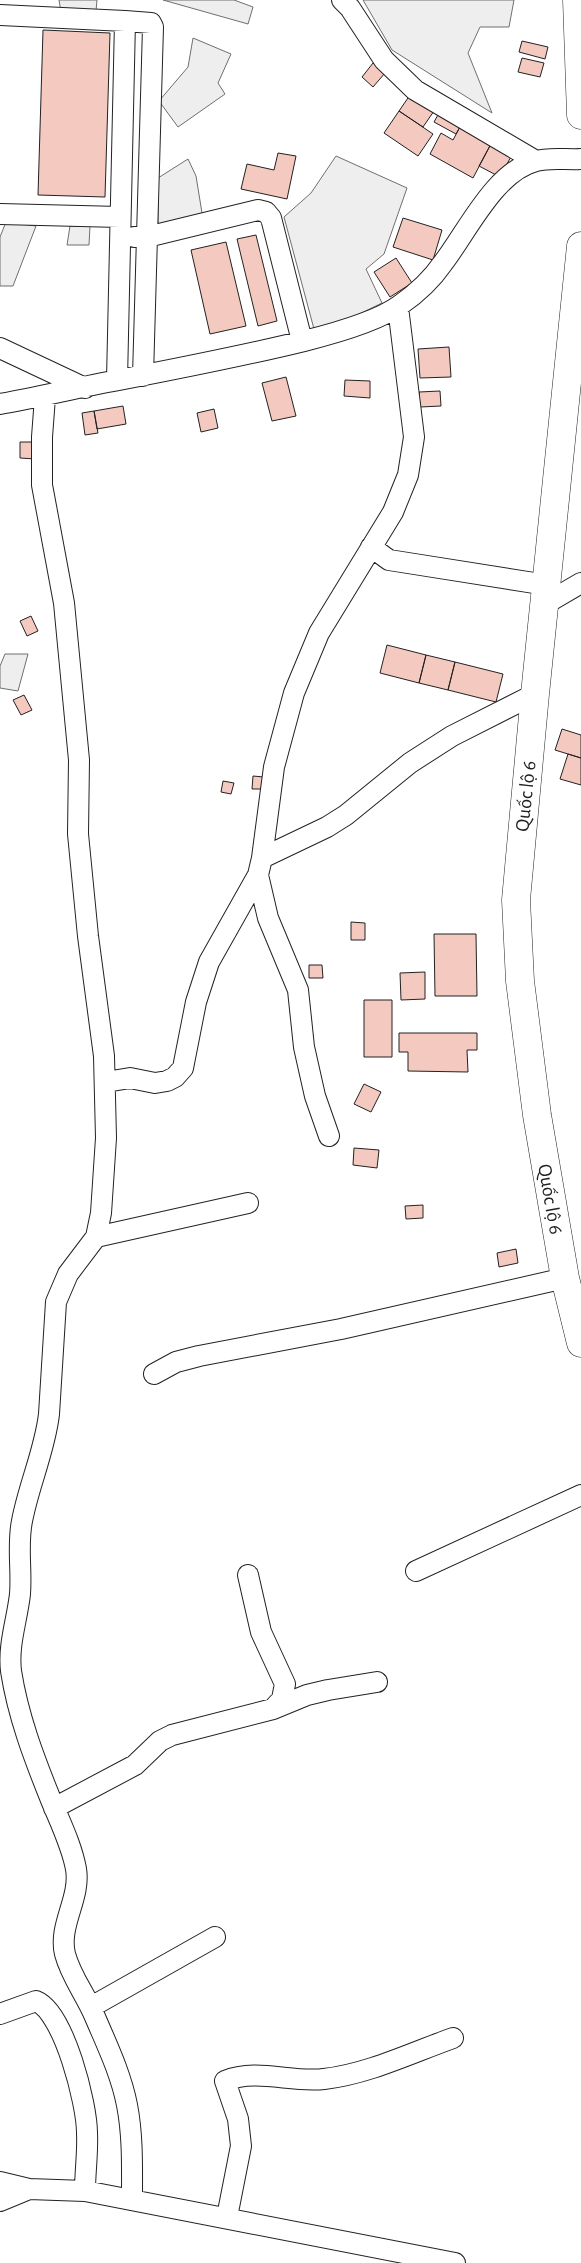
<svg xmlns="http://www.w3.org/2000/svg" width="581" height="2263" viewBox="0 0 581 2263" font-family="'Alegreya Sans',sans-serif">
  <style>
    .green { fill: #eee; stroke: #6f6f6f }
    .building { fill: #f3c9c0; stroke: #222 }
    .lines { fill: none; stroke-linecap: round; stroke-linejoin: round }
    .minor-casing { stroke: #222; stroke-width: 22 }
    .highway-casing { stroke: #222; stroke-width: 29 }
    .minor { stroke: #fff; stroke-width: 20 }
    .highway { stroke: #fff; stroke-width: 28 }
    .labels { text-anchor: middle; stroke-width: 4; stroke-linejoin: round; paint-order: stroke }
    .street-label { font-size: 20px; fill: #222; stroke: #fff }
  </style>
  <rect width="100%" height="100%" fill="#fff"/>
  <path class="green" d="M59 0H97L96 11 61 12Z
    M163 0H234L253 7 248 24Z
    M363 0H514L509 27H480L468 53 492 113 392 50Z
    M193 38 231 54 218 83 225 94 178 127 159 101 188 67Z
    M336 156 407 188 384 254 366 269 382 303 345 321 314 329 284 217 311 193Z
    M188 159 196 176 202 213 158 226V178Z
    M6 222 36 226 13 286H0V237Z
    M70 226H90L89 245H67Z
    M5 654H28L18 691 0 688V666Z"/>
  <path class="building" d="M43 30 110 33 105 197 38 195Z
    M522 41 548 47 545 59 519 52Z
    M522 58 544 63 540 77 518 72Z
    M373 63 385 73 373 87 362 77Z
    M410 95 434 111 423 127 399 111Z
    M399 111 433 134 418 156 384 133Z
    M439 113 461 125 456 134 434 122Z
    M461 125 492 142 473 178 430 154 441 133 453 140Z
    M492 142 513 153 500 177 479 166Z
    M278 153 296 156 287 199 241 189 247 164 274 170Z
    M403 218 442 230 433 260 393 247Z
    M256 235 277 321 258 326 237 239Z
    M226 242 246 326 210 334 191 250Z
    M396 258 412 283 390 297 374 272Z
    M449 347 451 377 420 378 418 349Z
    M286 377 296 416 272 421 262 383Z
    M345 380 370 381V398L344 396Z
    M440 391 441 406 420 407 419 392Z
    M123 406 126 424 97 429 94 411Z
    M214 409 218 428 201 432 197 413Z
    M94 411 98 433 85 435 82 413Z
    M20 442H37L36 459 20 458Z
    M31 616 38 631 27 636 20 621Z
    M387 645 426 655 419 683 380 673Z
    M426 655 455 662 448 690 419 683Z
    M455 662 503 674 496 702 448 690Z
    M24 695 32 710 21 715 13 700Z
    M562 729 581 735V758L555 750Z
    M568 754 581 758V785L560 779Z
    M253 776 264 777 263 789H252Z
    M223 781 234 783 231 794 221 792Z
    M351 922 365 923V940H351Z
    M434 934H476L477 996H435Z
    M309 965H322L323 978H309Z
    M425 972V999L401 1000 400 973Z
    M364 1000H392V1057H364Z
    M399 1033H477V1050H467L468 1072 408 1071V1052H399Z
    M364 1084 381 1092 371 1112 354 1104Z
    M354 1148 379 1150 377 1168 353 1165Z
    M423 1205V1218L406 1219 405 1206Z
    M516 1249 518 1263 499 1267 497 1253Z"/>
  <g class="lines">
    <g class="minor-casing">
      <path id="minor" d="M342 0 350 8 384 60 415 90 536 161
        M0 15 125 21
        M0 214 120 217
        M134 237H147L258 210 266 212 271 218 302 341
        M0 348 85 388
        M117 380 125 21 151 23 153 27 143 376
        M45 397 42 437V485L64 603 79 760 78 834 88 936 104 1056 106 1138 101 1213 96 1237 68 1274 56 1302 49 1414C45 1450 29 1484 22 1521 17 1545 22 1570 20 1594 17 1621 8 1644 11 1671 18 1716 34 1758 51 1800 60 1822 72 1846 76 1869 81 1898 58 1925 65 1954 71 1977 86 1995 95 2017 107 2045 121 2074 127 2105 133 2136 132 2168 132 2199
        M0 404C40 397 79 387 119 380 181 368 243 356 304 341 332 334 377 322 400 305 416 294 432 279 443 263 467 232 495 171 536 161 549 157 567 160 581 159
        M371 547 389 560 547 585
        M545 604 581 583
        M262 858 327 827 346 815 410 763 452 736 535 694
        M258 875 268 918 298 990 304 1047 315 1096 329 1136
        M106 1082 130 1078 155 1083 167 1081 175 1077 183 1068 196 1002 209 962 258 875 262 858 274 767 294 693 319 633 393 512 408 475 414 437 398 307
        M96 1237 248 1203
        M154 1374 176 1362 199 1356 341 1329 565 1278
        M416 1571 581 1495
        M248 1575 261 1632 285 1684 282 1699 273 1709
        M54 1808 135 1765 160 1741 172 1735 273 1709 307 1695 328 1690 377 1682
        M91 2007 215 1937
        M0 2014 36 2001C64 2012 87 2104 87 2133 88 2152 85 2172 85 2191
        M0 2182 29 2189
        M0 2201 29 2189 85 2191 455 2263
        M227 2217 241 2146 238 2119 225 2081C257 2068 291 2083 324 2079 368 2074 411 2053 453 2038"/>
    </g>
    <g class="highway-casing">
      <path id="highway" d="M577 0 581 115
        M581 246 535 694 516 900 520 981 537 1115 565 1278 581 1343"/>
    </g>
    <use href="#minor" class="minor"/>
    <use href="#highway" class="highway"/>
  </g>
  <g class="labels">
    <g class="street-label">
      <text transform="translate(525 796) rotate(-84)" y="7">Quốc lộ 6</text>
      <text transform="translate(551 1199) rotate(80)" y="7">Quốc lộ 6</text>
    </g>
  </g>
</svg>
